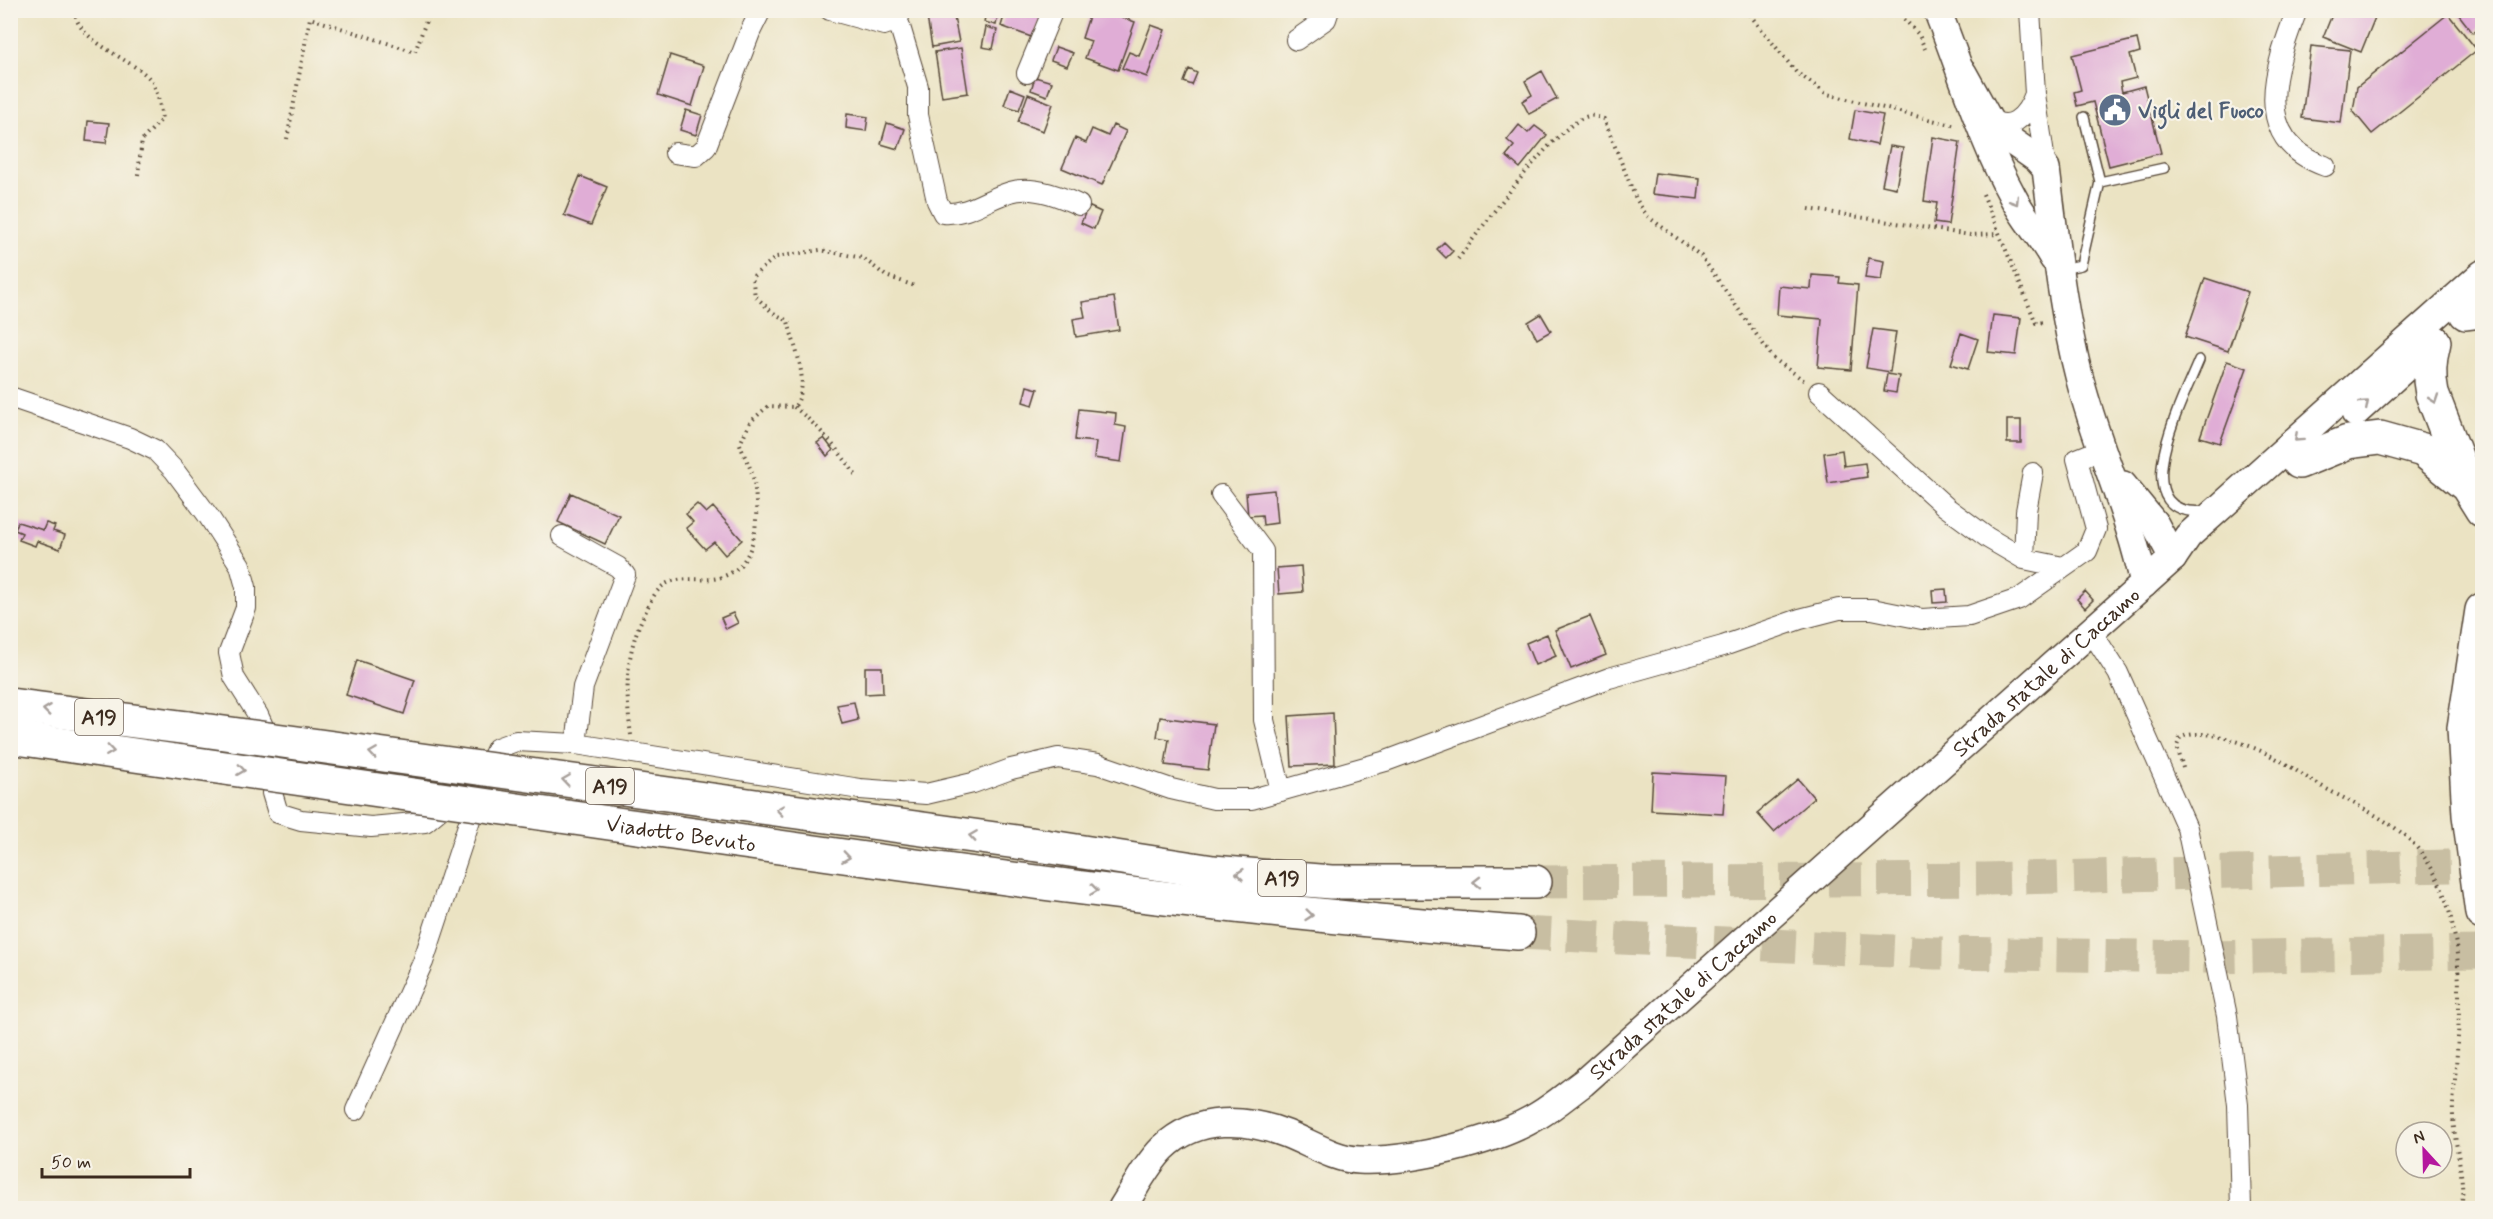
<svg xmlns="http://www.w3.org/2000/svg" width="2493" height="1219" viewBox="0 0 2493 1219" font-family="Mynerve,sans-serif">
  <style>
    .building { fill: #e0add6 }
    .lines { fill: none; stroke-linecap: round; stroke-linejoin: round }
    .highway-tunnel { stroke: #c8bea2; stroke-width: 33; stroke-dasharray: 33 16; stroke-linecap: butt }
    .lane-casing { stroke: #554637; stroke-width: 12 }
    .street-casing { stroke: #554637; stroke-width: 22 }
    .secondary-casing { stroke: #554637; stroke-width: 30 }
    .highway-casing { stroke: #554637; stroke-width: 36 }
    .path { stroke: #554637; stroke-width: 4; stroke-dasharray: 1.5 4.5; stroke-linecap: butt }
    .lane { stroke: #fff; stroke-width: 9 }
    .street { stroke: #fff; stroke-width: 20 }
    .secondary { stroke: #fff; stroke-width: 27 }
    .highway { stroke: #fff; stroke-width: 33 }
    .highway-bridge-casing { stroke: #554637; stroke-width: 36; stroke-linecap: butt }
    .highway-bridge { stroke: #fff; stroke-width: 33 }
    .oneway { stroke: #a79f9a }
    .labels { text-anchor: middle; stroke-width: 4.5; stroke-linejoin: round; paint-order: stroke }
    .shield { fill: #f7f3e8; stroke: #73665b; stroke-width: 1.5 }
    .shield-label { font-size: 21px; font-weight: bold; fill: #3b2a1e }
    .service-label { font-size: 22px; font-weight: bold; fill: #4e5e75; stroke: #f7f3e8; text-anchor: start }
    .street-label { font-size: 22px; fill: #3b2a1e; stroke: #f7f3e8 }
  </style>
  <rect width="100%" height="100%" fill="#f7f3e8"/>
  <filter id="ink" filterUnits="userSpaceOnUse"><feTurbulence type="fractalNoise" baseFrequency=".0167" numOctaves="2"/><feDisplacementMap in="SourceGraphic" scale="12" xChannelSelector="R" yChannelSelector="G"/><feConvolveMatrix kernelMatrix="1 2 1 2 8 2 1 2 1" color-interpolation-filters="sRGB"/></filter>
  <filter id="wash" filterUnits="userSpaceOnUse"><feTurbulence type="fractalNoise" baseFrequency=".008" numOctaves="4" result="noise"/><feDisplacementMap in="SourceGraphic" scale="24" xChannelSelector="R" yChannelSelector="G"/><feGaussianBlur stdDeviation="1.35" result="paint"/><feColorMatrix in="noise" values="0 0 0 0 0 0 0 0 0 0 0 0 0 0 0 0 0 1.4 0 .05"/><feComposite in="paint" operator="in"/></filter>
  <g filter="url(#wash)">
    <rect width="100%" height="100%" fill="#ebe3c3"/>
    <g id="blocks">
      <path class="building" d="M1006 10H1025L1042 17 1034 38 1001 26Z
        M1091 10H1101L1135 22 1118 70 1085 58 1091 41 1082 38Z
        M2334 10H2378L2361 52 2323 37Z
        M2455 10H2482V26L2473 33Z
        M953 12 959 42 932 47 927 17Z
        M986 12 998 14 996 25 984 22Z
        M2448 14 2477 50 2372 134 2353 111 2357 87Z
        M1151 25 1165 30 1147 77 1122 68 1129 52 1139 56Z
        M986 27 997 30 993 49 982 47Z
        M2137 39 2140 52 2130 55 2136 78 2120 82 2122 92 2144 86 2161 153 2109 166 2093 102 2077 106 2074 92 2081 90 2072 55Z
        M2311 46 2350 50 2341 123 2302 118Z
        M1056 47 1073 53 1067 66 1051 60Z
        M961 48 968 93 942 97 935 52Z
        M670 55 704 66 692 106 658 95Z
        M1189 69 1197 73 1192 85 1184 82Z
        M1542 71 1557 99 1529 114 1522 101 1532 95 1525 81Z
        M1035 77 1052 82 1047 96 1031 90Z
        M1010 88 1025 94 1019 110 1004 105Z
        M1028 94 1053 104 1043 131 1018 122Z
        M686 110 702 115 696 135 680 130Z
        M1855 110 1883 115 1877 145 1850 139Z
        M847 114 868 117 866 131 846 128Z
        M88 121 109 123 106 143 86 141Z
        M887 123 905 129 898 149 881 144Z
        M1113 125 1126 131 1102 185 1062 168 1075 138 1086 143 1092 129 1108 136Z
        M1519 125 1528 133 1535 126 1547 135 1520 168 1506 156 1514 146 1507 140Z
        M1933 137 1960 142 1948 225 1934 223 1937 203 1924 201Z
        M1890 146 1903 148 1896 188 1882 185Z
        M1655 173 1700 178 1698 199 1652 194Z
        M580 176 607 187 591 225 564 215Z
        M1088 206 1101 212 1094 229 1081 223Z
        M1444 242 1453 251 1446 258 1437 249Z
        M1868 258 1884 261 1881 280 1865 278Z
        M1812 275 1840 277 1839 283 1858 285 1851 370 1818 367 1822 319 1777 315 1779 286 1811 289Z
        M2205 278 2248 292 2228 351 2185 337Z
        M1114 297 1119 330 1076 337 1073 319 1085 317 1082 302Z
        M1541 314 1551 331 1537 339 1528 322Z
        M1993 315 2021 318 2016 355 1988 352Z
        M1873 329 1896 332 1890 372 1866 368Z
        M1961 333 1978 339 1968 369 1951 364Z
        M2227 361 2247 368 2220 443 2200 437Z
        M1887 374 1899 376 1896 393 1884 391Z
        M1027 386 1038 389 1033 405 1023 402Z
        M1079 409 1116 413 1115 425 1126 427 1121 462 1094 458 1096 442 1075 440Z
        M2007 420H2021V443H2007Z
        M824 438 833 450 827 456 817 443Z
        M1842 450 1844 466 1865 463 1867 477 1828 483 1824 453Z
        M1274 490 1277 523 1263 525 1262 515 1248 516 1246 493Z
        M571 493 619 515 605 544 558 522Z
        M697 504 706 513 713 507 742 540 725 555 714 542 705 549 686 528 693 522 686 514Z
        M18 522 43 530 46 523 55 526 53 531 65 535 60 549 37 541 35 546 19 540 22 533 15 530Z
        M1301 566 1303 592 1279 594 1277 568Z
        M1946 589 1947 602 1933 603 1932 590Z
        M2085 591 2093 600 2085 608 2077 599Z
        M733 613 738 623 726 629 721 618Z
        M1590 616 1606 655 1571 669 1555 630Z
        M1547 634 1556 656 1535 665 1526 643Z
        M357 660 415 680 404 714 346 695Z
        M865 667H882L883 693 865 694Z
        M854 702 858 720 842 724 837 705Z
        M1333 713 1335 764 1292 766 1289 716Z
        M1160 717 1214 724 1208 770 1165 765 1169 739 1157 737Z
        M1653 772 1726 776 1723 814 1651 810Z
        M1798 779 1814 798 1774 832 1757 813Z"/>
    </g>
  </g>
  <g filter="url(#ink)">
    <use href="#blocks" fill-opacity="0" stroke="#554637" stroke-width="1.5"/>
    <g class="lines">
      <path class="highway-tunnel" d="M1535 882 1985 879 2482 865
        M1518 933 1935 953 2208 957 2482 952"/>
      <g class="lane-casing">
        <path id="lane" d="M2100 182 2164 168
          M2062 269 2081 265 2100 182 2084 117
          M2199 360C2184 397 2119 520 2206 511"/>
      </g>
      <g class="street-casing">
        <path id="street" d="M830 10 884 25 898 20 901 10
          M2030 10 2035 94 2046 169
          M2297 10C2275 68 2249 139 2325 166
          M898 20 918 87V115L937 201 943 213C969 215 986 199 1010 192 1031 185 1060 196 1079 205
          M1296 40 1326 19 1329 10
          M1027 73 1053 10
          M1987 116C2009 136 2027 116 2035 94
          M675 153 696 156 706 147 751 30 761 10
          M1819 392 1946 507 1988 538 2024 559 2063 567
          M10 397 130 438 155 450 174 470 209 517 240 565 246 587V608L229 653 234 677 258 715 272 746 278 767 272 793 278 813 301 820 371 827 425 822 454 798
          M1221 495 1263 551 1264 720 1281 791
          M562 536 618 567 625 575 583 687 576 744
          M2024 559 2026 511 2033 473
          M2091 631 2118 673 2187 828 2227 1016 2238 1105 2241 1208
          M356 1110 423 962 486 771 497 748 516 741 576 744 860 789 926 794 973 783 1011 769 1058 758 1098 764 1171 789 1214 799H1252L1386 761 1609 678 1723 646 1800 619 1839 609H1872L1922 619 1969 616 2019 599 2087 551 2096 529 2077 459 2102 449"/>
      </g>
      <g class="secondary-casing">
        <g id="secondary">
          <path d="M1937 10C1962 72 1981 139 2013 197 2024 219 2041 236 2053 258"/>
          <path d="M1963 73 1994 129 2037 159 2046 169C2055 240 2062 311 2080 380 2098 450 2130 514 2144 584"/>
          <path d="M2355 413 2436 340"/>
          <path d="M2123 485 2155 524 2173 558"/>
          <path id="s1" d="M1122 1208C1135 1188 1146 1165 1163 1148 1197 1115 1246 1118 1287 1134 1310 1143 1334 1159 1359 1160 1410 1162 1496 1142 1539 1115 1554 1106 1568 1094 1583 1083L2144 584 2173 558 2188 536 2482 274"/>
        </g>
      </g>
      <g class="highway-casing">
        <g id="highway">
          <path d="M2466 313 2482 311"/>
          <path d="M2434 342C2429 360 2428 375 2432 394L2467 485"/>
          <path d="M2299 462 2348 442 2380 438 2423 450 2467 486 2482 510"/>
          <path d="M2482 610 2464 728 2469 815 2482 913"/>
          <path d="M10 705 188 728"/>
          <path d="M10 737 183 762"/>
          <path id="s2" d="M497 807C837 855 1176 907 1518 933"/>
          <path d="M1031 844 1213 872 1331 882H1535"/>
        </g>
      </g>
      <path class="path" d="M76 10C71 38 133 60 149 78 158 88 160 107 162 119L142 140 138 175
        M1746 10 1796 72 1827 94 1956 126
        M1896 10 1919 35 1925 49
        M287 139 310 18 415 52 430 10
        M1983 194 2036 323 2045 322
        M1809 209 1970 235 1999 234
        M1458 259C1479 232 1560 118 1590 116 1594 115 1600 118 1604 119L1636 199 1647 216 1701 256 1773 358 1806 382
        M794 407C820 427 839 451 857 477
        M631 735C625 692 625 650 646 611 650 602 656 590 664 585 679 575 702 582 718 578 759 568 759 516 754 482 752 468 744 457 740 444L750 422 768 406 794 407C812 384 794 348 788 321L772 312 755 296 752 277 776 257 820 250 863 258 886 276 915 286
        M2183 768 2177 746 2180 738C2208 723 2270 753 2294 769 2329 794 2369 807 2403 834 2476 896 2459 1021 2453 1105 2451 1137 2467 1177 2461 1208"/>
      <use href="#lane" class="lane"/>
      <use href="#street" class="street"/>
      <use href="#secondary" class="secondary"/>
      <use href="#highway" class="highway"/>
      <g class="highway-bridge-casing">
        <path id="highway-bridge" d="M188 728 1031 844
          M183 762 497 807"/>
      </g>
      <use href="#highway-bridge" class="highway-bridge"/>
    </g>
    <defs><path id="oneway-chevron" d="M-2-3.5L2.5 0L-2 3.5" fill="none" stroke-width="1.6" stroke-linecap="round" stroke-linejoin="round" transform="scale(1.5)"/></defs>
    <g class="oneway">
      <use href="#oneway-chevron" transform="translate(2015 201) rotate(58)"/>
      <use href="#oneway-chevron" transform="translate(2434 399) rotate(71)"/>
      <use href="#oneway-chevron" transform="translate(2365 404) rotate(-41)"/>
      <use href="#oneway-chevron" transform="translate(2298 438) rotate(138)"/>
      <use href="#oneway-chevron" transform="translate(47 710) rotate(-173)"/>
      <use href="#oneway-chevron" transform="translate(110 751) rotate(8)"/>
      <use href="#oneway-chevron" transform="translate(373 753) rotate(-172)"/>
      <use href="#oneway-chevron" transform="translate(241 770) rotate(8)"/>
      <use href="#oneway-chevron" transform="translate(566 780) rotate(-172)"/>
      <use href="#oneway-chevron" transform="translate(780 810) rotate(-172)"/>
      <use href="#oneway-chevron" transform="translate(973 836) rotate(-172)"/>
      <use href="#oneway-chevron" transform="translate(846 857) rotate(8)"/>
      <use href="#oneway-chevron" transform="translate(1240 874) rotate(-175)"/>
      <use href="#oneway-chevron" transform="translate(1477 882) rotate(180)"/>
      <use href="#oneway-chevron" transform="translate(1094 890) rotate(7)"/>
      <use href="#oneway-chevron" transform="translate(1309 915) rotate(6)"/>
    </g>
  </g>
  <defs>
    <g id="civic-disc" transform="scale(1.725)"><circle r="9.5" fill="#5c6f8a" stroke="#f7f3e8"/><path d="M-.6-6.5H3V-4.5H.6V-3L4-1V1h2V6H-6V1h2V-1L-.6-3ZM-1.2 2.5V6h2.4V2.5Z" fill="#fff"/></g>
  </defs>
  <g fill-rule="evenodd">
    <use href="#civic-disc" x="2115" y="110"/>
  </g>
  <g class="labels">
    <g class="shield">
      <rect x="75" y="699" width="48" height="36" rx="4.5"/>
      <rect x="586" y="768" width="48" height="36" rx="4.5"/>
      <rect x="1258" y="860" width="48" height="36" rx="4.5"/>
    </g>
    <g class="shield-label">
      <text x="99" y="724">A19</text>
      <text x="610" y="793">A19</text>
      <text x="1282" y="885">A19</text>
    </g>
    <g class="service-label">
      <text x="2138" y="118">Vigli del Fuoco</text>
    </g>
    <g class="street-label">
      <text dy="8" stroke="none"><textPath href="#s1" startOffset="1143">Strada statale di Caccamo</textPath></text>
      <text dy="8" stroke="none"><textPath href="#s2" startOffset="186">Viadotto Bevuto</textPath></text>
      <text dy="8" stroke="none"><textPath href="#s1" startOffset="657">Strada statale di Caccamo</textPath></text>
    </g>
  </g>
  <rect width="2493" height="1219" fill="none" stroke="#f7f3e8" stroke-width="36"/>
  <g transform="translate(2424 1150) rotate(338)"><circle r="28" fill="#f7f3e8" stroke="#aca397" stroke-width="1.5"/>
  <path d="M0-4.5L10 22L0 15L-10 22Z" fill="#b5179e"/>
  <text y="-9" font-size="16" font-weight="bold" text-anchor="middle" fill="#3b2a1e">N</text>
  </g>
  <path d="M42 1168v9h148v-9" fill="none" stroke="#3b2a1e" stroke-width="3"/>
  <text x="51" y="1168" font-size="18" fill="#3b2a1e" stroke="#f7f3e8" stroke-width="4.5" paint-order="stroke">50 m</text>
</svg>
